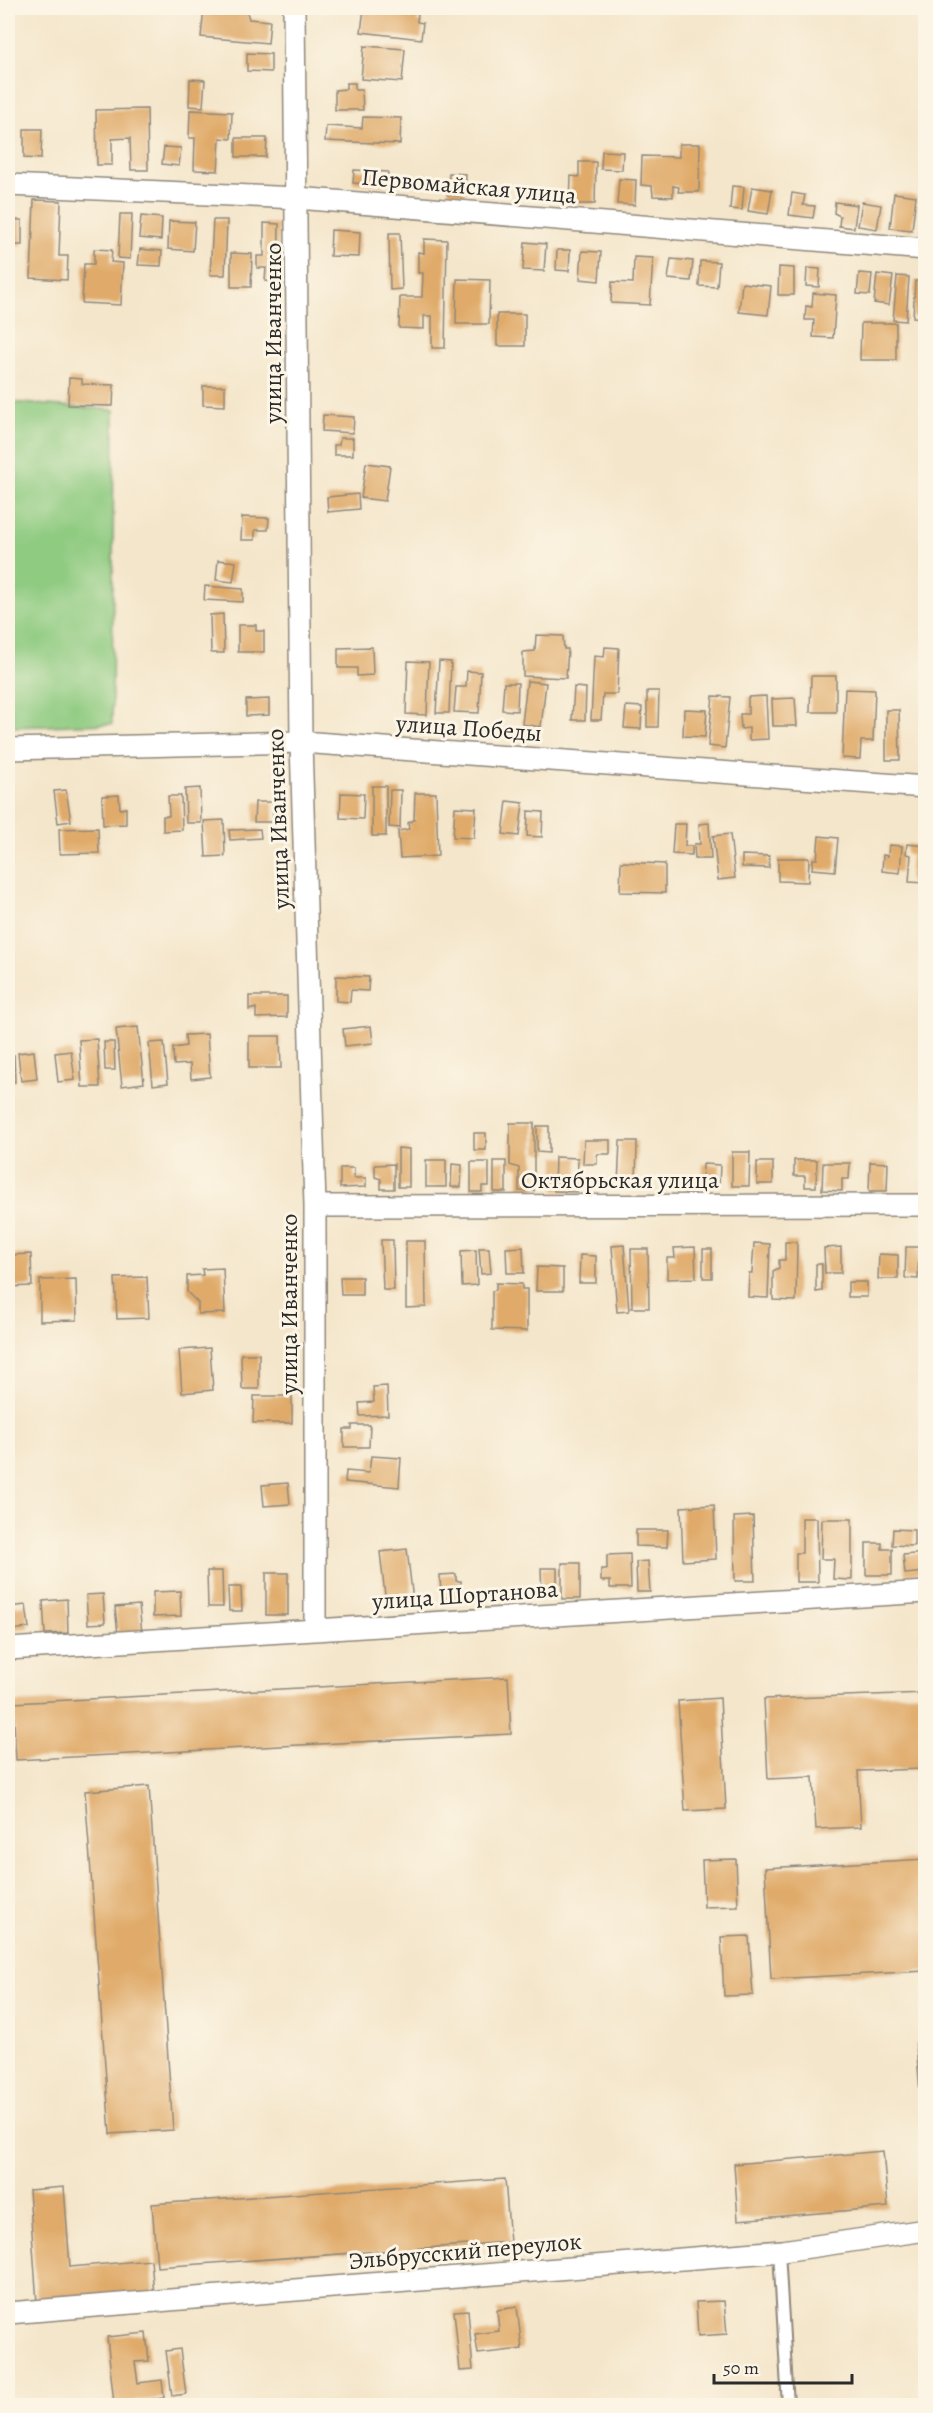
<svg xmlns="http://www.w3.org/2000/svg" width="933" height="2413" viewBox="0 0 933 2413" font-family="Alegreya,serif">
  <style>
    .green { fill: #8fcb81; stroke: #5d7b56; stroke-width: 1.5 }
    .building { fill: #e0ab6a }
    .lines { fill: none; stroke-linecap: round; stroke-linejoin: round }
    .lane-casing { stroke: #90887b; stroke-width: 14 }
    .street-casing { stroke: #90887b; stroke-width: 24 }
    .lane { stroke: #fff; stroke-width: 10 }
    .street { stroke: #fff; stroke-width: 21 }
    .labels { text-anchor: middle; stroke-width: 6; stroke-linejoin: round; paint-order: stroke }
    .street-label { font-size: 24px; fill: #2b2b2b; stroke: #fcf5e5 }
  </style>
  <rect width="100%" height="100%" fill="#fcf5e5"/>
  <filter id="ink" filterUnits="userSpaceOnUse"><feTurbulence type="fractalNoise" baseFrequency=".0167" numOctaves="2"/><feDisplacementMap in="SourceGraphic" scale="12" xChannelSelector="R" yChannelSelector="G"/><feConvolveMatrix kernelMatrix="1 2 1 2 8 2 1 2 1" color-interpolation-filters="sRGB"/></filter>
  <filter id="wash" filterUnits="userSpaceOnUse"><feTurbulence type="fractalNoise" baseFrequency=".008" numOctaves="4" result="noise"/><feDisplacementMap in="SourceGraphic" scale="24" xChannelSelector="R" yChannelSelector="G"/><feGaussianBlur stdDeviation="1.35" result="paint"/><feColorMatrix in="noise" values="0 0 0 0 0 0 0 0 0 0 0 0 0 0 0 0 0 1.4 0 .05"/><feComposite in="paint" operator="in"/></filter>
  <g filter="url(#wash)">
    <rect width="100%" height="100%" fill="#f4e6cb"/>
    <path class="green" d="M8 402 114 410 112 724 8 727Z"/>
    <g id="blocks">
      <path class="building" d="M204 8H246L249 19 270 21 268 43 201 37Z
        M364 8 418 13 417 22 423 23 421 39 361 32Z
        M364 46 405 49 402 82 361 79Z
        M247 53 271 54V72L247 71Z
        M190 79 205 80 203 107 189 106Z
        M346 83H355V90H362L363 110H335V90L346 89Z
        M147 109 148 170H131L130 138 112 139V165H97L96 110Z
        M190 110 232 112 231 139 220 138 218 171 194 170 195 138H189Z
        M363 117 401 118 400 144 325 141 326 126 362 128Z
        M24 129H42L41 159 24 158Z
        M236 138H267L266 157H236Z
        M679 144H700L699 192H678L679 187 673 186V197L653 196 652 186 641 185 642 156 679 157Z
        M164 147 181 148 179 166 162 164Z
        M602 151 623 152 622 170 601 169Z
        M579 162H596L595 204H570L571 176 579 177Z
        M354 170 388 172 387 185 353 183Z
        M449 173 466 174 465 196 448 195Z
        M619 179 636 180 635 205 617 204Z
        M732 186 744 187 742 210 730 209Z
        M752 187 772 190 768 214 748 211Z
        M792 193 805 195 803 205 815 206 813 218 789 215Z
        M894 193 916 196 912 230 890 228Z
        M34 200 61 201 59 256H68L67 280 31 278Z
        M835 202 857 205 854 228 839 226 840 216 834 213Z
        M862 202 881 205 877 229 858 226Z
        M120 214H132L130 259 118 258Z
        M141 216 162 218 161 240 139 238Z
        M8 220H22V245H9Z
        M213 220H227L225 275H210Z
        M169 221 195 222 193 251 168 249Z
        M264 223 279 224 278 282 265 281 266 268H257V256H264Z
        M331 230 360 232 359 257 330 256Z
        M389 233H400L402 289 390 290Z
        M424 239 447 240 445 348H432V316H424V329L399 328 400 297H422L423 273H418V252L424 253Z
        M525 242 546 244 544 271 523 270Z
        M94 249 112 250 111 262 123 263 121 305 82 303 84 264H94Z
        M140 249 162 251 161 266 138 265Z
        M557 250H570L569 271 556 270Z
        M582 251 601 252 599 281 580 279Z
        M231 253 252 254 251 287H231Z
        M634 257 653 258 650 305 611 303 612 282 633 283Z
        M671 259 693 261 691 281 668 279Z
        M700 261 719 262 717 287 699 286Z
        M779 267 794 268V295H778Z
        M807 268 820 269 819 287 806 286Z
        M859 273 872 274 870 295 857 294Z
        M877 274 893 276 889 305 874 303Z
        M897 276 909 277 906 321 893 320Z
        M457 279 490 280 489 324H456Z
        M915 281H926V318L913 317Z
        M742 283 771 286 768 315 739 312Z
        M813 293 836 295 833 338 813 337 814 320H805L806 306 812 307Z
        M497 314H525V346H497Z
        M861 323H896V360H860Z
        M69 378 82 379V384L114 385 113 406 68 405Z
        M203 386H225V406L203 405Z
        M323 415 354 417 353 433 322 431Z
        M340 438H353V455H334V445H339Z
        M366 463 390 466 385 501 361 498Z
        M358 494 359 509 328 512 327 497Z
        M242 517 269 518 268 530H255V540H241Z
        M218 560 236 562 233 582 216 580Z
        M205 586 243 589V602L204 600Z
        M223 614 224 653H211L210 615Z
        M238 625H256V631H264V652H238Z
        M536 635 563 636 564 649H568L566 678 523 676V652L535 651Z
        M372 647 373 675 357 676V668H338V648Z
        M605 647 619 648 617 694H603L601 720H591L594 656 604 657Z
        M408 661 429 662 427 715 406 714Z
        M439 661 451 662 449 713H436Z
        M467 671 481 672 479 713 454 712 456 687H466Z
        M811 676H836V712H810Z
        M527 681 546 683 541 727 522 724Z
        M504 683H518L517 711 502 710Z
        M574 687 586 688 585 720H572Z
        M845 689 875 690 873 741H861L860 759 842 758Z
        M647 691H659L658 727H647Z
        M713 696 730 697 725 748 708 746Z
        M766 696 768 739 749 740V728L741 729 740 714H748V697Z
        M795 698 797 726H773L772 699Z
        M269 699V715L246 716V700Z
        M626 706 642 707 641 729 624 728Z
        M684 709 707 710 705 737 683 736Z
        M886 710H899L900 760H886Z
        M372 786H386V836H372Z
        M200 788 201 823H186L185 789Z
        M66 790 71 821 58 823 54 791Z
        M390 790H401L400 828 389 827Z
        M341 793 364 794 363 819 340 818Z
        M415 793H436L438 856 400 858 398 831 409 829 408 823 414 820Z
        M119 795 120 809 126 808V824L103 825 102 796Z
        M168 796H181L182 830 163 831V816H169Z
        M507 801 523 803 519 836 503 834Z
        M255 802H273V822H254Z
        M455 807 476 808 474 838 453 837Z
        M528 811 543 812 542 837 527 836Z
        M224 820 225 856 206 857 204 821Z
        M709 823 711 859H695L694 844H700L699 824Z
        M674 824H686L685 846H692V855L672 854Z
        M98 828 99 853 60 854 59 829Z
        M260 829 261 838 230 840 229 830Z
        M8 834H10L12 865H8Z
        M730 834 735 878 718 880 713 836Z
        M819 836 838 838 835 871 812 869 813 859H817Z
        M907 844 926 846V883L909 882 911 855 906 854Z
        M889 845 902 846 900 873 882 871 883 855 888 856Z
        M742 855 769 856V868L742 867Z
        M778 858H809L808 882 778 881Z
        M621 862 665 864V893L620 892Z
        M336 976 369 977 368 991 351 990 350 1002 336 1001Z
        M249 996H287V1017L256 1018V1008L249 1010Z
        M371 1026 373 1043 345 1046 343 1029Z
        M138 1027 144 1083 122 1086 116 1029Z
        M207 1034 210 1077 191 1079 190 1064 174 1065 173 1048 186 1046 185 1035Z
        M249 1036H280L281 1068H249Z
        M97 1039 100 1087H82L79 1040Z
        M104 1042H114L115 1070H105Z
        M164 1042 168 1083 153 1085 149 1043Z
        M34 1051 37 1079 21 1081 18 1053Z
        M71 1051 75 1080 58 1082 55 1053Z
        M14 1055 15 1082H8V1056Z
        M510 1123H534V1191H519V1168L510 1165Z
        M537 1126H549V1153L537 1152Z
        M474 1133H486V1150H474Z
        M584 1140H610V1154H597V1164H583Z
        M620 1141H637L636 1185 618 1184Z
        M398 1148 409 1149V1187H398Z
        M732 1152H750L749 1186H732Z
        M555 1157 578 1158 577 1192 554 1191Z
        M426 1160H446V1187H426Z
        M794 1160H817L816 1187H805V1176H794Z
        M494 1161H506V1192H494Z
        M471 1162H489V1186H482V1192H471Z
        M757 1162H773V1184H757Z
        M870 1162 888 1163 887 1191H869Z
        M823 1163H850L849 1179H842V1191L822 1190Z
        M394 1164V1189H381V1179L375 1177V1165Z
        M452 1164 462 1165 461 1187H451Z
        M703 1164 720 1165 719 1186 702 1185Z
        M340 1168H354V1178H366V1187L340 1188Z
        M381 1240H393L394 1290H383Z
        M406 1241H425L426 1307 406 1308Z
        M785 1242H797L796 1301 773 1300V1271L779 1268V1260H785Z
        M754 1243 770 1244 768 1298 748 1297 749 1273H752Z
        M624 1245 629 1311 617 1312 612 1246Z
        M523 1247 524 1273H507L506 1248Z
        M695 1247 696 1278 667 1279V1258H675L674 1248Z
        M841 1247V1273H825L824 1248Z
        M906 1247H919L918 1279 905 1278Z
        M479 1248H489L491 1273 481 1274Z
        M631 1249H648L649 1308H632Z
        M703 1249H712V1278H703Z
        M476 1250 477 1285 462 1286 461 1251Z
        M31 1254 32 1286 8 1287V1255Z
        M879 1254 898 1255V1279H878Z
        M580 1255 596 1256V1283H579Z
        M816 1264H822V1291L816 1292Z
        M537 1267 563 1268V1291H536Z
        M223 1268 225 1313 198 1314V1303L187 1292V1276L203 1275 202 1269Z
        M147 1277 149 1318 117 1319 115 1278Z
        M340 1277H362V1295H341Z
        M76 1279 77 1320 40 1321V1280Z
        M848 1282H867V1297H848Z
        M496 1283 522 1284V1289H527V1331L492 1330V1291L496 1290Z
        M210 1348 213 1390 182 1393 179 1350Z
        M241 1354H259V1389H242Z
        M387 1386 388 1415 360 1416 359 1403 374 1402 373 1387Z
        M254 1396H292V1423H253Z
        M352 1425H370L369 1447H344V1429H352Z
        M371 1456 401 1458 399 1487 345 1482 346 1471 369 1473Z
        M288 1483 290 1504 264 1506 262 1485Z
        M714 1505 716 1559 683 1561 681 1507Z
        M753 1516 755 1581H735L734 1517Z
        M802 1518H817L818 1582H796V1553H802Z
        M822 1519H852V1580L833 1579 834 1559H821Z
        M893 1529 914 1530V1546L892 1545Z
        M636 1530H668L667 1547 636 1546Z
        M866 1543H882V1549H892V1575H866Z
        M407 1549 413 1601 386 1604 380 1552Z
        M926 1553V1572L905 1574 903 1555Z
        M630 1554 631 1588H610V1581H601V1569H607V1555Z
        M648 1561 650 1592H637L636 1562Z
        M562 1563H580V1599H562Z
        M541 1568H557V1593L542 1594Z
        M207 1571H222L223 1607H208Z
        M266 1573H288V1615H266Z
        M456 1574V1581H461L462 1597 441 1598 440 1575Z
        M228 1587H241L242 1611H229Z
        M180 1591 181 1616 153 1617V1592Z
        M103 1594 105 1623 88 1624 86 1595Z
        M67 1599 68 1633 45 1634 43 1601Z
        M26 1605 29 1628 10 1630 8 1607Z
        M139 1605 142 1633 118 1635 115 1607Z
        M508 1677 511 1734 16 1760 13 1703Z
        M926 1693V1769L858 1771 861 1827 816 1829 813 1777 768 1779 764 1699Z
        M720 1698 726 1809 685 1811 678 1701Z
        M149 1786 173 2130 110 2134 85 1791Z
        M736 1859 738 1906 704 1907 702 1860Z
        M926 1859V1971L771 1979 765 1868Z
        M749 1936 753 1995 724 1996 721 1937Z
        M926 2043V2103L921 2104 916 2044Z
        M883 2151 888 2207 738 2220 734 2164Z
        M505 2179 510 2242 157 2267 152 2204Z
        M64 2187 70 2267 151 2260 154 2294 37 2303 29 2190Z
        M724 2301 727 2334 698 2336 696 2302Z
        M517 2307 522 2349 478 2354 475 2334 499 2331 497 2310Z
        M468 2310 473 2370 460 2371 454 2311Z
        M146 2333 149 2361 135 2362 138 2383 162 2380 164 2398 114 2404 107 2337Z
        M180 2349 186 2394 172 2396 166 2351Z"/>
    </g>
  </g>
  <g filter="url(#ink)">
    <use href="#blocks" fill-opacity="0" stroke="#90887b" stroke-width="1.5"/>
    <g class="lines">
      <g class="lane-casing">
        <path id="lane" d="M779 2251 788 2406"/>
      </g>
      <g class="street-casing">
        <path id="street" d="M294 8 301 742 315 1206V1629
          M8 185 297 198 926 249
          M8 749 301 742 926 787
          M315 1206 926 1205
          M8 1649 926 1592
          M8 2313 782 2251 926 2230"/>
      </g>
      <use href="#lane" class="lane"/>
      <use href="#street" class="street"/>
    </g>
  </g>
  <g class="labels">
    <g class="street-label">
      <text transform="translate(469 186) rotate(5)" y="8">Первомайская улица</text>
      <text transform="translate(273 333) rotate(-90)" y="8">улица Иванченко</text>
      <text transform="translate(469 728) rotate(4)" y="8">улица Победы</text>
      <text transform="translate(278 819) rotate(-92)" y="8">улица Иванченко</text>
      <text x="620" y="1188">Октябрьская улица</text>
      <text transform="translate(289 1304) rotate(-90)" y="8">улица Иванченко</text>
      <text transform="translate(465 1595) rotate(-4)" y="8">улица Шортанова</text>
      <text transform="translate(465 2251) rotate(-5)" y="8">Эльбрусский переулок</text>
    </g>
  </g>
  <rect width="933" height="2413" fill="none" stroke="#fcf5e5" stroke-width="30"/>
  <path d="M714 2374v9h138v-9" fill="none" stroke="#2b2b2b" stroke-width="3"/>
  <text x="723" y="2374" font-size="18" fill="#2b2b2b" stroke="#fcf5e5" stroke-width="4.5" paint-order="stroke">50 m</text>
</svg>
